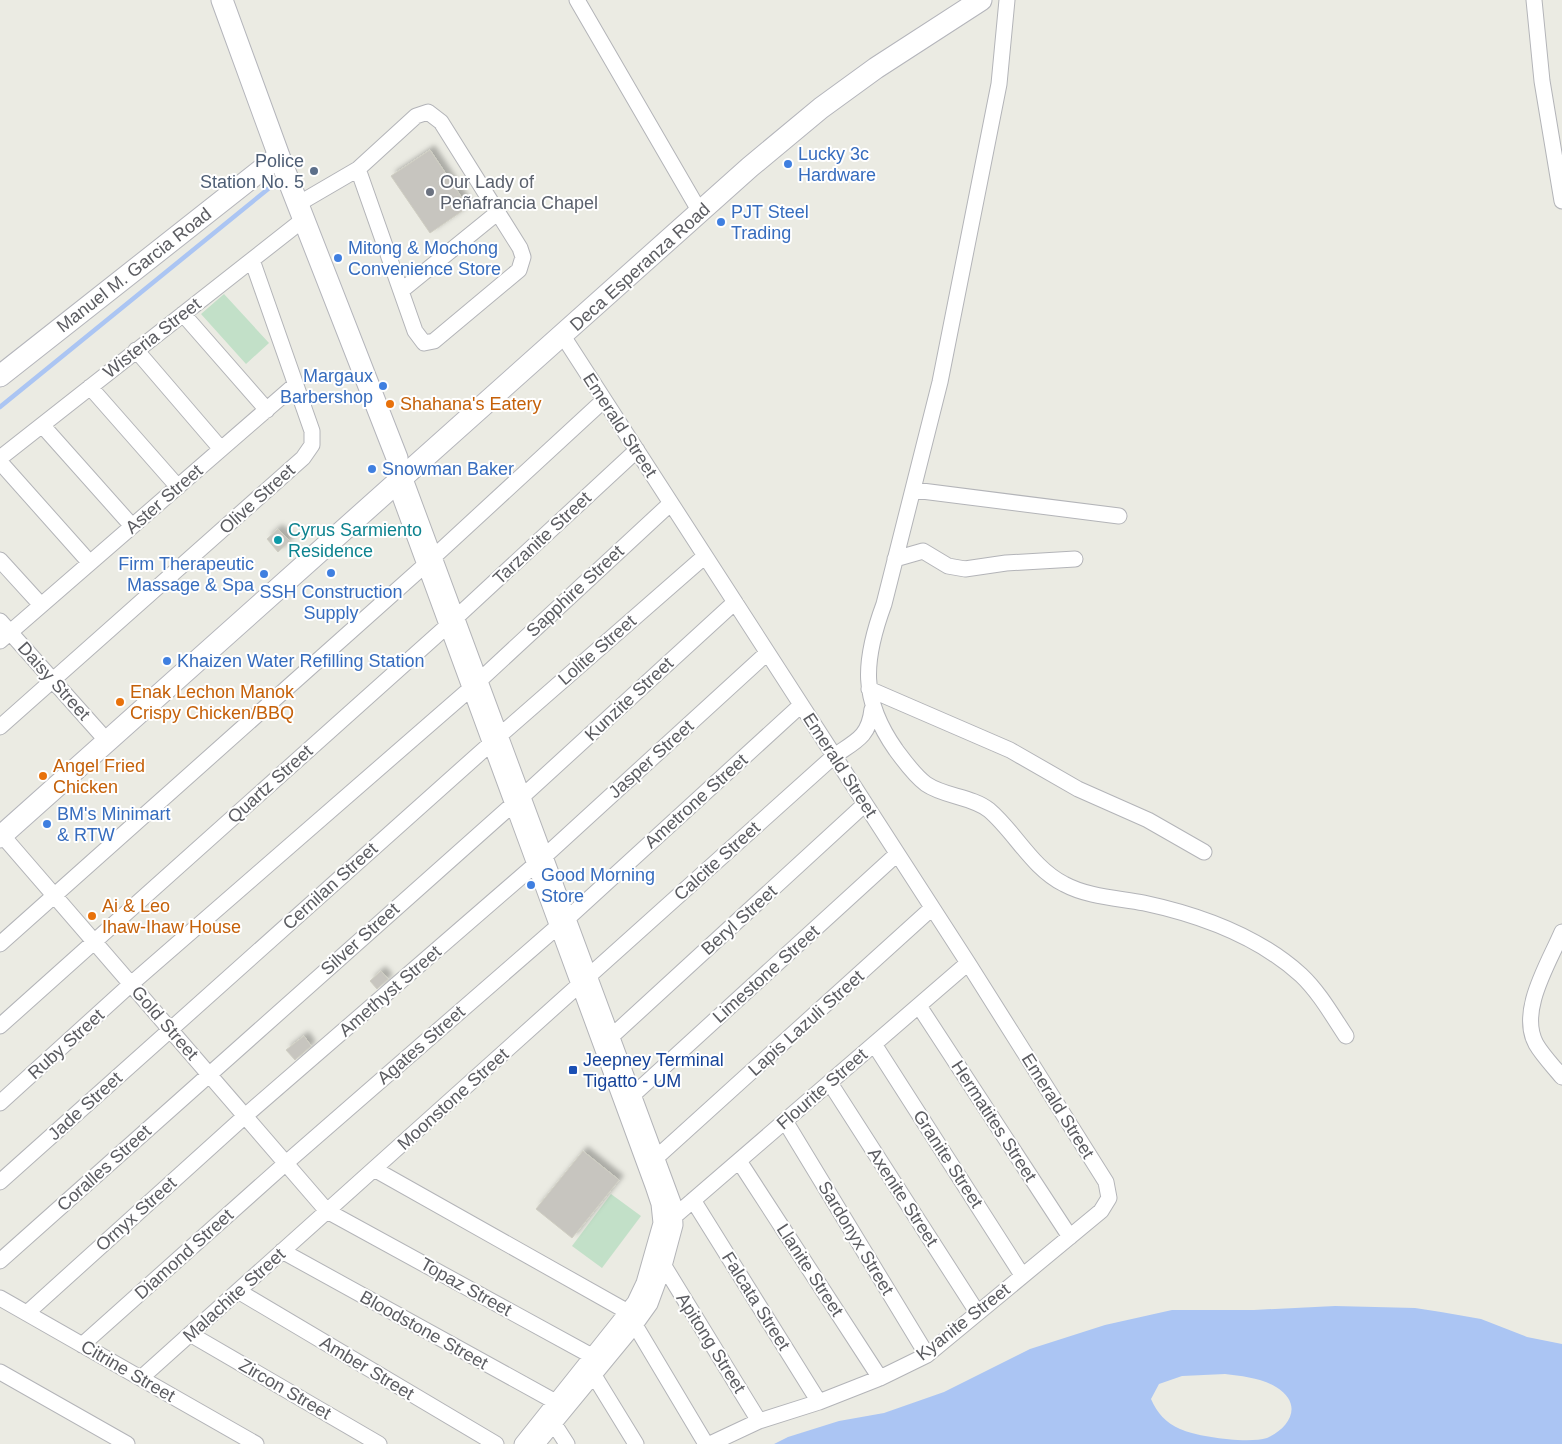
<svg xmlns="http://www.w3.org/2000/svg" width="1562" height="1444" viewBox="0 0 1562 1444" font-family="Arial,sans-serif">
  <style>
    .green { fill: #c2e0c8 }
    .water { fill: #abc5f3; fill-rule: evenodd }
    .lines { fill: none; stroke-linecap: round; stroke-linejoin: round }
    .stream { stroke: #abc5f3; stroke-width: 4.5 }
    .building { fill: #c7c5bf; stroke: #cfcec2; filter: url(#shadow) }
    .street-casing { stroke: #b3b4b8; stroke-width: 17 }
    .secondary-casing { stroke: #b4b5bb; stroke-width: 23 }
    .street { stroke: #fff; stroke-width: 15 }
    .secondary { stroke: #fff; stroke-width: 21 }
    .shop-dot { fill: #3f7fe0; stroke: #fff; stroke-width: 2 }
    .service-dot { fill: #5c6f8a; stroke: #fff; stroke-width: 2 }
    .worship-dot { fill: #6b7280; stroke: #fff; stroke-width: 2 }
    .food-dot { fill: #e8710a; stroke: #fff; stroke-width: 2 }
    .culture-dot { fill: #0f9aa8; stroke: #fff; stroke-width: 2 }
    .transit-dot { fill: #1a4fb4; stroke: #fff; stroke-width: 2 }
    .labels { text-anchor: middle; stroke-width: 4; stroke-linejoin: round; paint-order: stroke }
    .shop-label { font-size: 18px; fill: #366cbe; stroke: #fff; text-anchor: start }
    .service-label { font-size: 18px; fill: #4e5e75; stroke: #fff; text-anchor: end }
    .worship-label { font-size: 18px; fill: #5b616d; stroke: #fff; text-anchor: start }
    .street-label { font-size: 18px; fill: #5b5c61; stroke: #fff }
    .food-label { font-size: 18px; fill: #c56008; stroke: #fff; text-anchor: start }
    .culture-label { font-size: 18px; fill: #0d838f; stroke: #fff; text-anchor: start }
    .transit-label { font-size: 18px; fill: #164399; stroke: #fff; text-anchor: start }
  </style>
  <defs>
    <filter id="shadow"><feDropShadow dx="4.5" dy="-4.5" stdDeviation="2.5" flood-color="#0004"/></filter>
  </defs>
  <rect width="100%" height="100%" fill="#ebebe3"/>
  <path class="green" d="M224 294 269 343 246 364 201 314Z
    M611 1194 641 1216 602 1268 572 1246Z"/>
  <path class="water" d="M1335 1306 1415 1308 1441 1312 1481 1319 1527 1337 1562 1344V1444H774L788 1437 839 1421 884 1413 944 1392 1030 1349 1105 1325 1172 1310H1254ZM1225 1374C1242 1376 1261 1378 1276 1387 1304 1404 1290 1428 1267 1438 1248 1444 1198 1437 1180 1429 1166 1423 1157 1413 1151 1399L1159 1384 1182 1376Z"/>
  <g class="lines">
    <path class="stream" d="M0 407 273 185"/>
  </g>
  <path class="building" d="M430 150 468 207 430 233 391 176Z
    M278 529 290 541 278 552 267 539Z
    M381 971 388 979 377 989 370 981Z
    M304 1036 311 1046 295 1060 286 1050Z
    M583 1151 619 1180 572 1238 536 1209Z"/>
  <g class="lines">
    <g class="street-casing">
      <path id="street" d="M577 0 700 212
        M1007 0 999 84 940 382 884 604C863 661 860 699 896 750 905 762 914 775 926 784 945 797 971 796 989 810 1015 832 1032 868 1064 884 1088 897 1118 898 1144 903 1200 915 1258 936 1301 975 1319 992 1332 1015 1346 1036
        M1534 0 1542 81 1562 201
        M298 204 358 169 416 116 428 112 441 122 520 248 523 257 519 270 434 341 424 343 415 331 358 169
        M401 291 497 213
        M183 314 267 410
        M563 336 968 963 1106 1182 1109 1198 1101 1211 927 1355 880 1378 819 1402 759 1421 710 1444
        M136 350 221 449
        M90 387 178 487
        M42 425 132 526
        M0 458 304 219
        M0 462 90 563
        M401 468 674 1205 675 1225 664 1266 650 1304 635 1325 537 1444
        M395 476V483L653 1186 659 1204 661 1223 644 1283 635 1302 522 1444
        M914 490 1119 516
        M895 559 923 551 948 566 965 569 1006 563 1075 559
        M0 560 41 605
        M0 621 107 741
        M0 641 295 385
        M480 680 671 503
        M869 689 1010 750 1078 789 1148 820 1204 852
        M0 727 303 458 312 445V431L252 260
        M523 796 735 602
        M2 835 327 1211 601 1361
        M568 918 801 705
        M1562 932C1549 963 1518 1011 1536 1044 1543 1056 1554 1067 1562 1077
        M0 944 425 565 604 400
        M919 1006 1070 1237
        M0 1026 447 626 637 450
        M612 1036 865 804
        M874 1044 1022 1275
        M830 1083 977 1312
        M634 1094 897 854
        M0 1103 131 984 470 689
        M785 1121 927 1355
        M657 1157 932 908
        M739 1161 880 1378
        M374 1169 628 1312
        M0 1182 490 744 705 556
        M693 1200 819 1402
        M676 1215 968 963
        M282 1251 563 1406
        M0 1261 512 805
        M664 1266 759 1421
        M238 1291 496 1444
        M0 1298 256 1444
        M27 1313 245 1116 545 856 767 653
        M635 1325 706 1444
        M190 1334 379 1444
        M82 1345 286 1163 557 927
        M590 1369 636 1444
        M0 1372 127 1444
        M141 1378 834 756C856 741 869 737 872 709
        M549 1416 567 1444"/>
    </g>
    <g class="secondary-casing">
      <path id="secondary" d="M222 0 279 156 397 458
        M0 376 279 156
        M0 837 750 167 821 108 876 68 981 0"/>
    </g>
    <use href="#street" class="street"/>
    <use href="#secondary" class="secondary"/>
  </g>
  <g class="shop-dot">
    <circle cx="788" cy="164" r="5"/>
    <circle cx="721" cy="222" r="5"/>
    <circle cx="338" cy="258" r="5"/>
    <circle cx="383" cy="386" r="5"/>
    <circle cx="372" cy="469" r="5"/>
    <circle cx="331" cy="573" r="5"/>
    <circle cx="264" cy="574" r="5"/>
    <circle cx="167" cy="661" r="5"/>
    <circle cx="47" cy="824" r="5"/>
    <circle cx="531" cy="885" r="5"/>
  </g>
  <circle class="service-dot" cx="314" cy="171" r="5"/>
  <circle class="worship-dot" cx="430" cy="192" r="5"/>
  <g class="food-dot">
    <circle cx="390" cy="404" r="5"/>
    <circle cx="120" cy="702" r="5"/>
    <circle cx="43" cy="776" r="5"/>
    <circle cx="92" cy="916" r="5"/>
  </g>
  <circle class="culture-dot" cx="278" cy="540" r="5"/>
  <rect class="transit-dot" x="568" y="1065" width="10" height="10" rx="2.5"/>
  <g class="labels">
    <g class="shop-label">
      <text x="798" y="160">Lucky 3c<tspan x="798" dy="21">Hardware</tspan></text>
      <text x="731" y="218">PJT Steel<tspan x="731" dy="21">Trading</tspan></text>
      <text x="348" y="254">Mitong &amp; Mochong<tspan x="348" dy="21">Convenience Store</tspan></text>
      <text x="373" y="382" text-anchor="end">Margaux<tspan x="373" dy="21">Barbershop</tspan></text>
      <text x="382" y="475">Snowman Baker</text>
      <text x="254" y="570" text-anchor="end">Firm Therapeutic<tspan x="254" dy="21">Massage &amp; Spa</tspan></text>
      <text x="331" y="598" text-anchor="middle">SSH Construction<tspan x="331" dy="21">Supply</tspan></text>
      <text x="177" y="667">Khaizen Water Refilling Station</text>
      <text x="57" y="820">BM's Minimart<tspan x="57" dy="21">&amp; RTW</tspan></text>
      <text x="541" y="881">Good Morning<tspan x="541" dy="21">Store</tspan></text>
    </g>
    <g class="service-label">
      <text x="304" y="167">Police<tspan x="304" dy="21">Station No. 5</tspan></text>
    </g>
    <g class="worship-label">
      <text x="440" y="188">Our Lady of<tspan x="440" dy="21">Peñafrancia Chapel</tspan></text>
    </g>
    <g class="street-label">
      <text transform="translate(640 267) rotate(-42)" y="6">Deca Esperanza Road</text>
      <text transform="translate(134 270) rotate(-38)" y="6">Manuel M. Garcia Road</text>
      <text transform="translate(152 338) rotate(-38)" y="6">Wisteria Street</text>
      <text transform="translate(620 425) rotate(57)" y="6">Emerald Street</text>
      <text transform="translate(164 499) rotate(-41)" y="6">Aster Street</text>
      <text transform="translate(257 499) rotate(-42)" y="6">Olive Street</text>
      <text transform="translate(542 538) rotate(-43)" y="6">Tarzanite Street</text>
      <text transform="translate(575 591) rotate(-43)" y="6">Sapphire Street</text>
      <text transform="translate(597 650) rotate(-41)" y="6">Lolite Street</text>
      <text transform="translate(54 681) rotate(48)" y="6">Daisy Street</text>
      <text transform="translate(629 699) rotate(-43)" y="6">Kunzite Street</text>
      <text transform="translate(651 759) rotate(-42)" y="6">Jasper Street</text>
      <text transform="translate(840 765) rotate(57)" y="6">Emerald Street</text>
      <text transform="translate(270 784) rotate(-42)" y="6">Quartz Street</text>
      <text transform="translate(696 801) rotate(-42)" y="6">Ametrone Street</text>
      <text transform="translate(717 861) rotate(-42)" y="6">Calcite Street</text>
      <text transform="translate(330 886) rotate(-42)" y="6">Cernilan Street</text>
      <text transform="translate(739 920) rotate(-42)" y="6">Beryl Street</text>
      <text transform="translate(360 939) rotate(-42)" y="6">Silver Street</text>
      <text transform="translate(766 974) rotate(-42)" y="6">Limestone Street</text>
      <text transform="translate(390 991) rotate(-41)" y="6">Amethyst Street</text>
      <text transform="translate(165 1023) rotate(49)" y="6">Gold Street</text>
      <text transform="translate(806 1023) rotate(-42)" y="6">Lapis Lazuli Street</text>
      <text transform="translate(66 1044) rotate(-42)" y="6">Ruby Street</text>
      <text transform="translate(421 1045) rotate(-41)" y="6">Agates Street</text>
      <text transform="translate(822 1089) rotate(-41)" y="6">Flourite Street</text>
      <text transform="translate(453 1099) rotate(-42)" y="6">Moonstone Street</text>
      <text transform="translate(85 1106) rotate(-42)" y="6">Jade Street</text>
      <text transform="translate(1058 1106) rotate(58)" y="6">Emerald Street</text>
      <text transform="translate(994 1121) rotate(57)" y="6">Hermatites Street</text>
      <text transform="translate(948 1159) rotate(57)" y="6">Granite Street</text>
      <text transform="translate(104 1168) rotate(-42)" y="6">Coralles Street</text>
      <text transform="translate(903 1197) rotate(57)" y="6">Axenite Street</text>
      <text transform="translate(136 1214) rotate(-42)" y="6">Ornyx Street</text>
      <text transform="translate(856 1238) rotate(59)" y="6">Sardonyx Street</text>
      <text transform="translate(184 1254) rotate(-42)" y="6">Diamond Street</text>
      <text transform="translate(810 1270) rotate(57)" y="6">Llanite Street</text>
      <text transform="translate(466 1287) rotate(29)" y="6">Topaz Street</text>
      <text transform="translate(234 1295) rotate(-42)" y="6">Malachite Street</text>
      <text transform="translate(756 1301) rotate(58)" y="6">Falcata Street</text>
      <text transform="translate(963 1322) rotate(-38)" y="6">Kyanite Street</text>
      <text transform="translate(424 1330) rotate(29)" y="6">Bloodstone Street</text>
      <text transform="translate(711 1343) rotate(58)" y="6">Apitong Street</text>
      <text transform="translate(367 1368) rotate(31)" y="6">Amber Street</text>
      <text transform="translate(128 1371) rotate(30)" y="6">Citrine Street</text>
      <text transform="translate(285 1389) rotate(30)" y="6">Zircon Street</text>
    </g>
    <g class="food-label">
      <text x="400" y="410">Shahana's Eatery</text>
      <text x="130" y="698">Enak Lechon Manok<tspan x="130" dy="21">Crispy Chicken/BBQ</tspan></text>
      <text x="53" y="772">Angel Fried<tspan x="53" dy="21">Chicken</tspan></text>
      <text x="102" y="912">Ai &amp; Leo<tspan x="102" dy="21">Ihaw-Ihaw House</tspan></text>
    </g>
    <g class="culture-label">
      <text x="288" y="536">Cyrus Sarmiento<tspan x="288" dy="21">Residence</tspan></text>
    </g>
    <g class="transit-label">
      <text x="583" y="1066">Jeepney Terminal<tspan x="583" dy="21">Tigatto - UM</tspan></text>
    </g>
  </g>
</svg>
